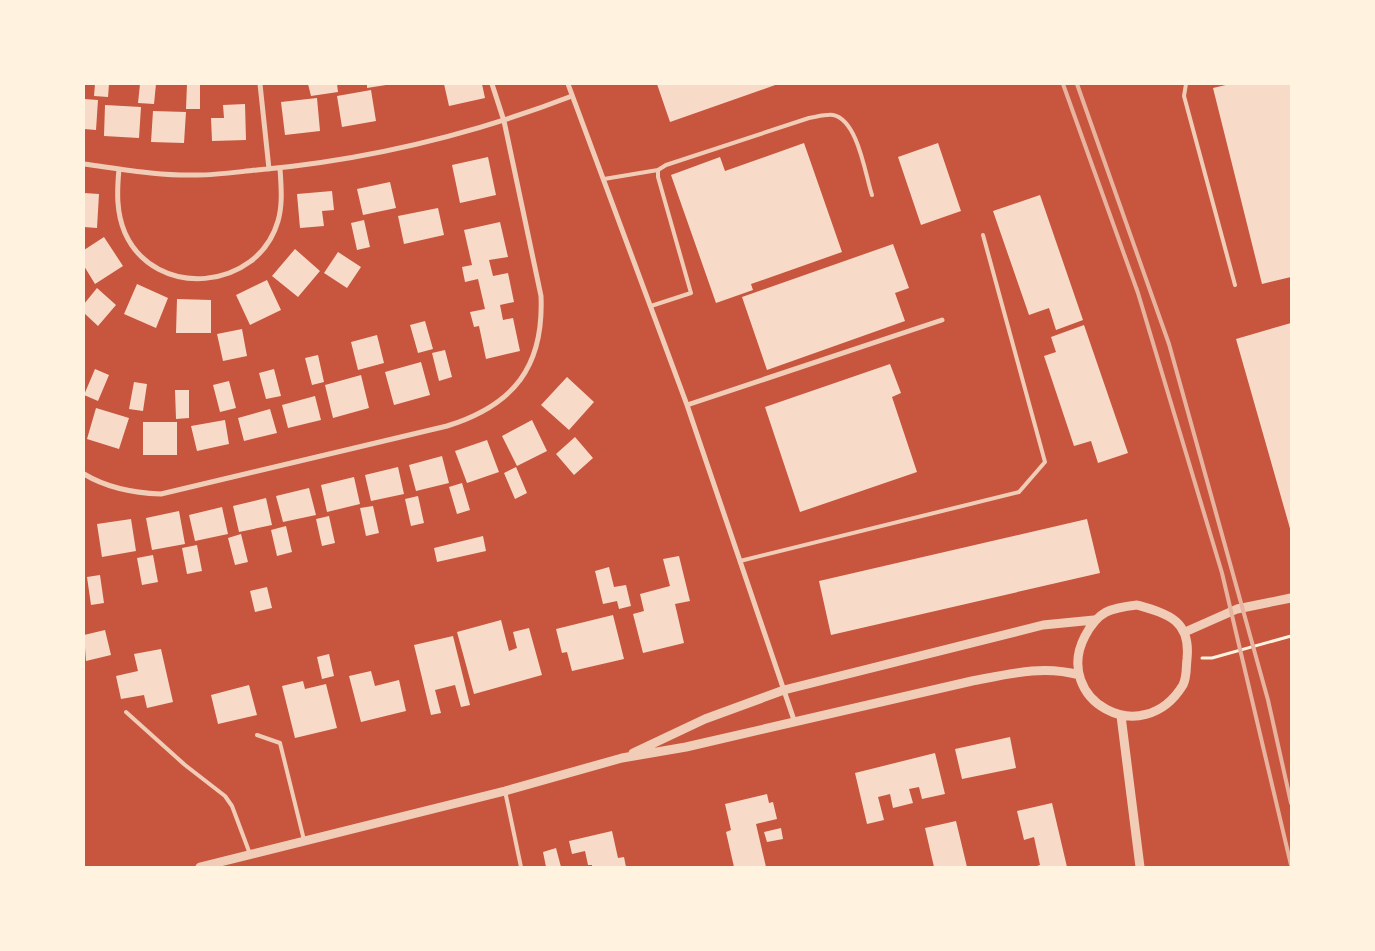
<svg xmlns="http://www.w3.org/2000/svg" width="1375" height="951" viewBox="0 0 1375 951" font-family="Lato,sans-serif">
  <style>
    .building { fill: #f7dbc8 }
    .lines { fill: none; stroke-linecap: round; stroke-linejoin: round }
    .path { stroke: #fff3e0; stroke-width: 3 }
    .service { stroke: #f1ccb7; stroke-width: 4 }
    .minor { stroke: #f1ccb7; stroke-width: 5 }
    .tertiary { stroke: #f1ccb7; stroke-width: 9 }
    .rail { stroke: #e9b49f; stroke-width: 4 }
  </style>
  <rect width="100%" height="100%" fill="#c8553d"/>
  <path class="building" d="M95 84H109L108 97 94 96Z
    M140 84H156L154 104 138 103Z
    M187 84H200V109H186Z
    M308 84H337L338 92 311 96Z
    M367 84H386V85L367 88Z
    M444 84H482L485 98 449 106Z
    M657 84H778L670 122Z
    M1230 84H1291V277L1262 284 1213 88Z
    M371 90 376 121 342 127 337 96Z
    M317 98 320 131 285 135 281 102Z
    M84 99 98 100 96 130 84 129Z
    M245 104 246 140 212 141 211 118H224L223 105Z
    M105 105 141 107 139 138 104 136Z
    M153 111 186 112 184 143 151 142Z
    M804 143 842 252 751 284 753 290 716 303 671 175 720 157 725 171Z
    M938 143 961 211 921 225 898 157Z
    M488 157 496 195 460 203 452 165Z
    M390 182 396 208 363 215 357 189Z
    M332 191 334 210 322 211 324 226 300 228 297 194Z
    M84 193 99 194 97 228 84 227Z
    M1040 195 1083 320 1056 330 1049 308 1029 315 993 211Z
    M438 208 444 235 404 244 398 216Z
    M364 220 370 247 357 250 351 223Z
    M500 222 508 257 489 260 493 276 508 273 514 302 500 305 503 320 513 318 520 351 486 359 479 326 474 327 470 312 485 309 478 279 465 282 462 267 472 265 464 230Z
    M104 237 123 266 95 284 84 266V250Z
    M893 244 909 288 895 293 905 321 767 370 742 297Z
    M295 249 320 271 298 297 272 276Z
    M338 252 361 267 347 288 324 273Z
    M267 280 281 310 250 325 236 295Z
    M137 284 168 298 156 328 124 314Z
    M97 288 116 305 98 326 84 313V304Z
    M177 299 211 300V333H176Z
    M425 321 433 349 418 353 410 325Z
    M1291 323V532L1236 339Z
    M1084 325 1128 453 1098 463 1091 441 1074 446 1044 356 1056 352 1051 337Z
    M242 329 247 356 223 361 217 334Z
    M377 335 384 363 358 370 351 342Z
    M445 350 452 377 439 381 432 353Z
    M318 355 324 382 312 385 305 358Z
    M421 362 430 395 394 405 385 372Z
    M890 364 901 393 892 397 917 472 800 512 765 407Z
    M95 369 109 375 98 401 84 395Z
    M274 369 281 396 266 399 259 373Z
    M361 375 369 408 333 418 325 385Z
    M567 377 594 402 569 430 541 405Z
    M229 381 236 408 220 412 213 385Z
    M134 382 147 384 143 411 129 409Z
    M175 390H189V418L176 419Z
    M315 396 321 420 288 428 282 405Z
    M96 408 129 418 119 449 87 439Z
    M270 409 277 433 244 441 238 418Z
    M225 420 229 444 197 451 191 426Z
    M532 420 547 451 517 466 502 436Z
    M143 422H177V455H143Z
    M575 437 593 458 574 475 556 454Z
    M487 440 499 472 467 483 455 451Z
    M442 456 449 483 416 491 409 465Z
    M398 467 404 494 371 501 365 475Z
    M516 467 527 493 515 499 504 473Z
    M354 477 360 504 327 512 321 485Z
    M462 483 470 510 457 514 449 487Z
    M309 488 316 515 283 522 276 496Z
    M418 496 424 523 411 526 405 499Z
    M266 498 272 525 239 532 233 506Z
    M373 506 379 533 366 536 360 508Z
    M222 507 228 534 195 541 189 515Z
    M179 511 185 544 152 550 146 518Z
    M329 516 335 543 322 546 316 519Z
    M131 519 136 551 102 557 97 524Z
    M1087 519 1100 573 831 635 819 581Z
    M286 526 292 552 277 556 271 530Z
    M241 534 248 562 235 565 228 538Z
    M483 536 486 551 437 562 434 548Z
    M197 545 202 571 187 574 182 548Z
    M153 555 158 582 142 585 137 558Z
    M679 556 690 601 675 604 684 643 643 653 633 614 644 611 640 594 670 586 663 559Z
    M609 567 614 587 626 585 631 606 619 609 617 601 603 604 595 571Z
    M100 575 104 603 91 605 87 577Z
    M267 587 272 608 255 612 250 591Z
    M613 615 624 659 572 671 567 652 562 653 556 629Z
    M501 620 509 651 517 648 513 632 529 628 542 675 474 694 457 632Z
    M105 630 111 655 86 661 84 635Z
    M453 636 470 705 461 707 455 685 435 690 441 713 431 715 414 645Z
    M161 649 173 702 147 708 144 695 121 699 116 676 138 671 134 654Z
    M329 654 334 676 322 679 317 657Z
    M371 671 375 686 399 680 406 711 361 722 349 676Z
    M303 681 305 689 326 684 337 728 295 738 282 686Z
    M249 685 257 715 218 724 211 695Z
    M1010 737 1016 768 962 779 955 749Z
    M935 753 945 794 922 799 919 787 909 789 913 803 893 808 890 794 878 797 884 820 867 824 855 773Z
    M767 794 769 803 773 802 777 819 756 824 766 867H734L726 832 731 830 725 804Z
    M1052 803 1067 867H1034L1040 865 1034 837 1024 840 1017 811Z
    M956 821 967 867H934L925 828Z
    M781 828 783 839 767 842 764 832Z
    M612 831 618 858 624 857 626 867H592V865H588L585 851 572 854 569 841Z
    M556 848 561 867H546L543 852Z"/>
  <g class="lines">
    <path class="path" d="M1202 658H1212L1291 636"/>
    <path class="service" d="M1186 84 1184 96 1235 285
      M604 179 658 170
      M651 306 691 293 658 177V170L666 165 809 118C816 117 826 114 833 115 858 120 865 174 872 195
      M740 561 1019 492 1045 462 983 235
      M126 712 185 765 225 796 232 806 250 854
      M257 735 280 743 304 840
      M505 791 521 867"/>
    <path class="minor" d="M260 84 269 169
      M568 84 687 405 794 720
      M84 164C121 169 159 176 197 175 217 175 237 172 257 170 366 160 471 135 572 96
      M119 169C117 191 116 212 125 233 155 300 258 291 278 221 283 204 281 185 280 168
      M687 405 942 320
      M84 474C107 488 135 493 161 494L447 426C514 405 544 367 541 296L504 121 492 84"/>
    <path class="tertiary" d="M1137 605C1168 614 1191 620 1187 659 1186 667 1187 677 1183 685 1142 752 1052 699 1085 636 1098 611 1110 608 1137 605Z
      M1185 632 1237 609 1291 598
      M1121 716 1140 867
      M633 753 705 719 784 690 1043 625 1094 620
      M200 867 505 791 622 758 686 747 972 681C1009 674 1043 665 1079 675"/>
    <path class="rail" d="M1063 84 1138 293 1222 573 1291 865
      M1077 84 1169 344 1268 700 1291 803"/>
  </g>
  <rect width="1375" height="951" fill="none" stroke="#fff3e0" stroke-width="170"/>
</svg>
